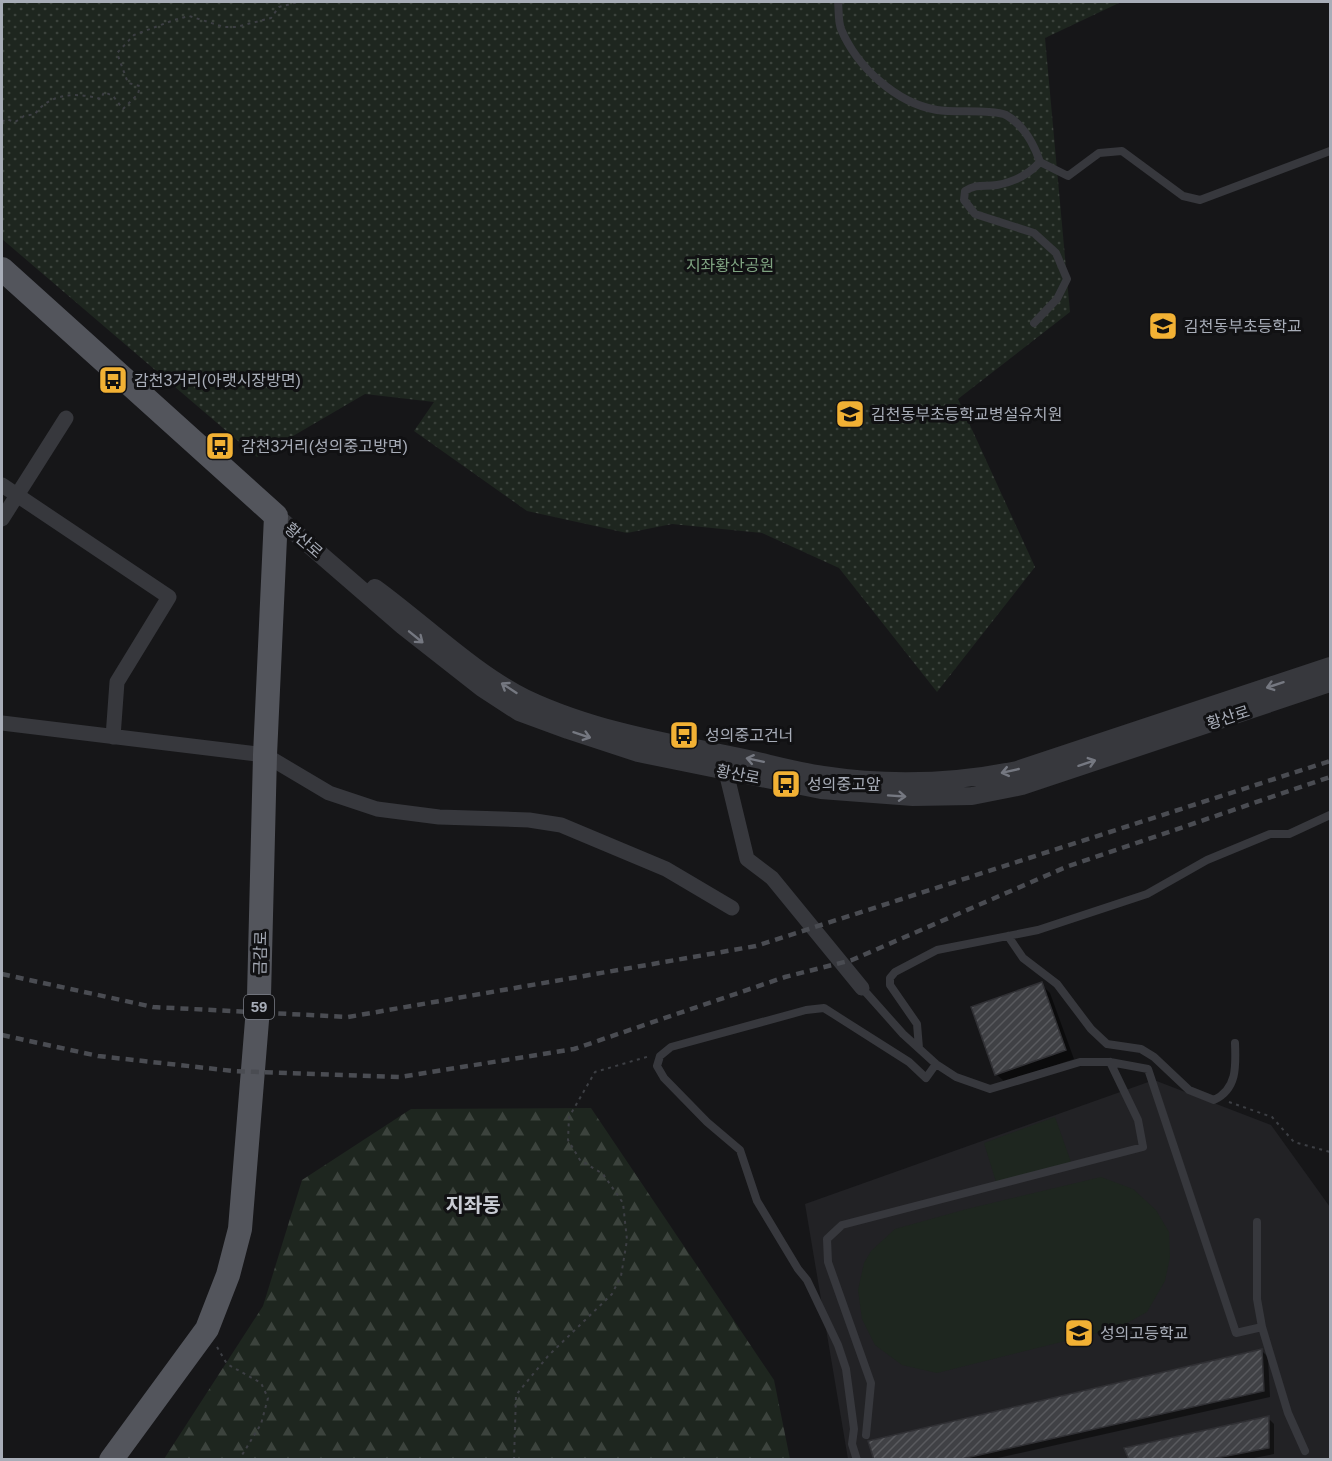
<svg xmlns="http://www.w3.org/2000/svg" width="1332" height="1461" viewBox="0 0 1332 1461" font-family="Arial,'Noto Sans KR',sans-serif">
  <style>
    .built { fill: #222225 }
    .grass { fill: url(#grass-dots) }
    .forest { fill: url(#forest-firs) }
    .pitch { fill: #1e261f }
    .shadow { fill: #0007 }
    .building { fill: url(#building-hatch); stroke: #303034; stroke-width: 1.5 }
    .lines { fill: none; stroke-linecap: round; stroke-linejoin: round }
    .path { stroke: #3d3f44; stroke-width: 2; stroke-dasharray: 3 4.5; stroke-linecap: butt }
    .service { stroke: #37383d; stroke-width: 8 }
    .minor { stroke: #37383d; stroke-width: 15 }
    .tertiary { stroke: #37383d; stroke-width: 18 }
    .primary { stroke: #53555c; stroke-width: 24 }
    .rail { stroke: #4a4c52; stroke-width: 4.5; stroke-dasharray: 8 6; stroke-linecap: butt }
    .oneway { stroke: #757881 }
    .labels { text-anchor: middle; stroke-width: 6; stroke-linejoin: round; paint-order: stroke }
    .shield { fill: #111113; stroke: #7b7e86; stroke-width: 1.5 }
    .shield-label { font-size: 15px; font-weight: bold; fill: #a8adb8 }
    .park-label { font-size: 16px; fill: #7fa381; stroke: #111113 }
    .poi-label { font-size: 16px; fill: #a8adb8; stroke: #111113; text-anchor: start }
    .street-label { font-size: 16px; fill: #a8adb8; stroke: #111113 }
    .quarter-label { font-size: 20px; font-weight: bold; fill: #c9ccd4; stroke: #111113 }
  </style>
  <defs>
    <pattern id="grass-dots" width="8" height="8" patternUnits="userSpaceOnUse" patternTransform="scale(1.5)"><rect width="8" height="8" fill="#1e261f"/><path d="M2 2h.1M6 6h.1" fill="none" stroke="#3c433d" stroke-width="1.8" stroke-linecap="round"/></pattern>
    <pattern id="forest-firs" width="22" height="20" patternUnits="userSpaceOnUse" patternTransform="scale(1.5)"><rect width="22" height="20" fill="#1e261f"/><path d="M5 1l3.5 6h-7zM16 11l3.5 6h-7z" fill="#3c433d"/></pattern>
    <pattern id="building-hatch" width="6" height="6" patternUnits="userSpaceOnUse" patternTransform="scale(1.5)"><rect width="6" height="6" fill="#404145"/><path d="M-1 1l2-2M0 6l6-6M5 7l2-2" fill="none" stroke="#595a5e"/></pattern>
  </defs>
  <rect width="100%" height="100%" fill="#161618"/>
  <path class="built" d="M1154 1080 1271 1125 1330 1207V1459H848L805 1204Z"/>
  <path class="grass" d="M2 2H1121L1045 38 1070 312 958 399 1035 567 937 692 839 568 762 533 672 524 627 533 527 511 414 431 434 402 365 394 257 457 2 239Z"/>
  <path class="forest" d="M591 1108 774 1380 790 1459H164L263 1306 302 1180 411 1109Z"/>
  <path class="pitch" d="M1055 1117 1071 1162 996 1182 984 1143Z
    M1101 1177 1133 1189 1156 1210 1169 1232 1170 1257 1165 1281 1147 1312 1118 1328 937 1373 902 1365 875 1345 862 1319 858 1290 864 1263 871 1251 895 1229 967 1209Z"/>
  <path class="shadow" d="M1041 984 1050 993 1074 1059 1005 1082 996 1074Z
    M1262 1351 1268 1357 1270 1397 989 1460H876Z
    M1268 1418 1274 1424V1454L1244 1460H1131Z"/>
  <path class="building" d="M1042 982 1066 1050 995 1075 971 1007Z
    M1262 1349 1264 1391 957 1460H874L868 1441Z
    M1269 1416V1448L1206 1460H1129L1124 1448Z"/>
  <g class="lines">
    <path class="path" d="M2 122 6 119 15 122 24 116 35 114C50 93 77 92 101 99L104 92 113 96 123 109 138 94 140 86 128 83 117 53 134 35 174 20 189 16 224 27H236L271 18 279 7 298 2
      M1229 1102 1272 1117 1294 1142 1330 1152
      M217 1347 227 1364 261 1383 268 1398 261 1424 239 1460
      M514 1460 516 1395 548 1356 612 1294 621 1276 627 1240 623 1203 603 1174 580 1160 568 1140 569 1117 595 1072 650 1056"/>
    <path class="service" d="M838 2C839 10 838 21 841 29 857 67 896 103 937 110 954 113 993 109 1006 115 1024 125 1034 144 1040 162 1029 174 1014 182 997 185 984 187 977 183 965 191L964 200 975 214 1034 233 1056 253 1067 279 1057 299 1034 323
      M1040 162 1068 176 1099 153 1122 151 1183 196 1200 200 1330 151
      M1008 936 1023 958 1057 984 1091 1029 1107 1044 1141 1049 1154 1057 1189 1090 1214 1100C1237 1089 1236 1067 1235 1043
      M862 988 903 1034 936 1064 956 1077 990 1089 1080 1062H1110L1148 1069 1236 1333 1262 1327 1288 1413 1305 1451
      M919 1048 917 1024 890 985V978L895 972 937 950 1038 930 1147 894 1207 860 1270 834H1289L1330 815
      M1257 1222V1299L1262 1327
      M866 1435 871 1383 828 1262 827 1239 842 1225 1143 1147 1138 1120 1110 1062
      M857 1460 852 1444 854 1429 846 1369 838 1345 807 1280 798 1269 757 1201 740 1150 707 1122 664 1078 657 1066 660 1056 671 1047 806 1010 824 1008 909 1062 926 1078 936 1064"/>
    <path class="minor" d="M2 485 169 597 117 682 113 737
      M2 519 66 418
      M2 723 265 755 329 793 377 809 439 817 529 820 561 825 666 869 732 908
      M726 772 747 859 772 878 862 988"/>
    <path class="tertiary" d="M276 516 403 626 482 688 519 712 568 730 638 753 821 790 913 797 972 796 1022 786 1330 683
      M375 588C422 622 474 673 525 698 588 728 658 741 725 754 758 760 790 770 823 775 888 785 953 783 1017 770L1330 666"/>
    <path class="primary" d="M2 269 276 516 265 755 259 996 240 1229 228 1275 207 1329 111 1460"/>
    <path class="rail" d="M2 974 153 1007 348 1017 756 946 1330 761
      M2 1035 98 1056 233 1071 400 1077 574 1049 785 977 852 960 1066 867 1330 777"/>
  </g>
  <defs><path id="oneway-shaft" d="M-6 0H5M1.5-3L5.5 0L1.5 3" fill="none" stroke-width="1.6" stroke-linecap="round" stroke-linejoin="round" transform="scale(1.5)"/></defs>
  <g class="oneway">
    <use href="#oneway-shaft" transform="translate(416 637) rotate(39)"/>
    <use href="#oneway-shaft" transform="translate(1275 685) rotate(162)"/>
    <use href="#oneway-shaft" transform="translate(509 688) rotate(-147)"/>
    <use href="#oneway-shaft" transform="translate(582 735) rotate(18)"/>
    <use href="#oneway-shaft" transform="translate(755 760) rotate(-168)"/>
    <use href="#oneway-shaft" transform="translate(1087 763) rotate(-18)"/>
    <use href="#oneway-shaft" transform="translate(1010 771) rotate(167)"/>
    <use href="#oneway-shaft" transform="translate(897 796) rotate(4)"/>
  </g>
  <defs>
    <g id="school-square" transform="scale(1.5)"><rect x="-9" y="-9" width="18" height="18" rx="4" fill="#f2b134" stroke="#111113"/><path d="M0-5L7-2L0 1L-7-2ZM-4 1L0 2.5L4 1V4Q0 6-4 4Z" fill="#111"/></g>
    <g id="bus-square" transform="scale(1.5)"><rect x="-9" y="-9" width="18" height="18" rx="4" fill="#f2b134" stroke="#111113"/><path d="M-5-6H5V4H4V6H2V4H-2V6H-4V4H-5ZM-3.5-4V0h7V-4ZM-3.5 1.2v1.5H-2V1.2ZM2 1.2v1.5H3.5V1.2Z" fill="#111"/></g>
  </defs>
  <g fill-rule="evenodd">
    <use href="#school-square" x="1163" y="326"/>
    <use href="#bus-square" x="113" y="380"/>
    <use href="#school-square" x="850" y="414"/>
    <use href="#bus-square" x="220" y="446"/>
    <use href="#bus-square" x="684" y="735"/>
    <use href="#bus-square" x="786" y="784"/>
    <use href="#school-square" x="1079" y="1333"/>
  </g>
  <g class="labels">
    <rect class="shield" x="244" y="995" width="30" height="24" rx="4.5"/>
    <g class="shield-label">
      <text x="259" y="1012">59</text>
    </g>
    <g class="park-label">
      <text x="730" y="271">지좌황산공원</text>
    </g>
    <g class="poi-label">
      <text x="1184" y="332">김천동부초등학교</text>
      <text x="134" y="386">감천3거리(아랫시장방면)</text>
      <text x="871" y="420">김천동부초등학교병설유치원</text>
      <text x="241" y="452">감천3거리(성의중고방면)</text>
      <text x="705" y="741">성의중고건너</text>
      <text x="807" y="790">성의중고앞</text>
      <text x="1100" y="1339">성의고등학교</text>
    </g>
    <g class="street-label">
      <text transform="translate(304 540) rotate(41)" y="6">황산로</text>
      <text transform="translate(1228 717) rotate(-18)" y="6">황산로</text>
      <text transform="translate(738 774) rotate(11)" y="6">황산로</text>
      <text transform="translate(260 953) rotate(-89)" y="6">금감로</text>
    </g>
    <g class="quarter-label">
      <text x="473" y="1212">지좌동</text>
    </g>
  </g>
  <rect width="1332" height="1461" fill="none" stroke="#a8adb8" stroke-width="6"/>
</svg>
